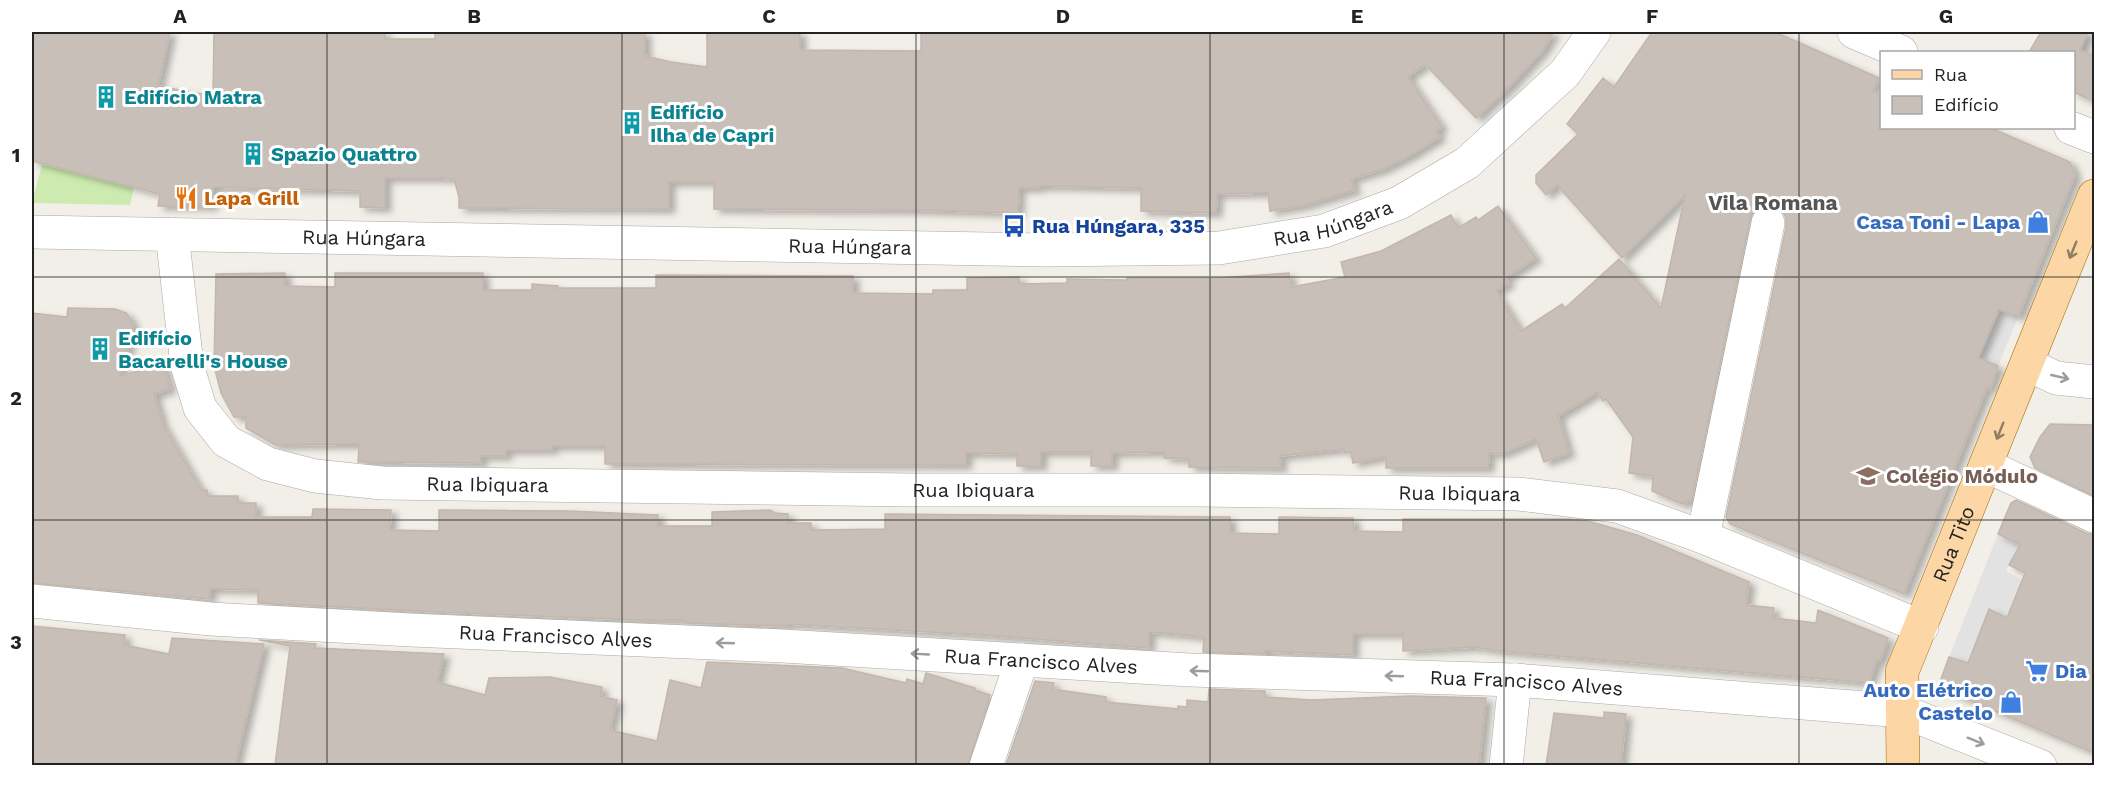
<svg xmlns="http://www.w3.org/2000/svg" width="2126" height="797" viewBox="0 0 2126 797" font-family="'Work Sans',sans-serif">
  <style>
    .grass { fill: #cdebb0 }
    .parking { fill: #e2e2e2 }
    .building { fill: #c7bfb8; stroke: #c4b6ab; stroke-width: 1.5; filter: url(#shadow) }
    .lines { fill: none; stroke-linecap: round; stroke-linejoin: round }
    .minor-casing { stroke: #a9a9a9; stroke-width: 34 }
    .major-casing { stroke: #a06b00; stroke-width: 34 }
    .minor { stroke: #fff; stroke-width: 33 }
    .major { stroke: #fcd6a4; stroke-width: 33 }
    .oneway { stroke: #8f7c63 }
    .oneway2 { stroke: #9c9c9c }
    .grid { fill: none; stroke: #222; stroke-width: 1.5; stroke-opacity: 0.55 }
    .labels { text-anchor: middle; stroke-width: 6; stroke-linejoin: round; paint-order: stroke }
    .culture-label { font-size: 20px; font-weight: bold; fill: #0d838f; stroke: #fff; text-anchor: start }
    .food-label { font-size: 20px; font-weight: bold; fill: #c56008; stroke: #fff; text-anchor: start }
    .street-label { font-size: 20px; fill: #222; stroke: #fff }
    .shop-label { font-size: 20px; font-weight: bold; fill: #366cbe; stroke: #fff; text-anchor: end }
    .transit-label { font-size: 20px; font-weight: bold; fill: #164399; stroke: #fff; text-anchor: start }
    .education-label { font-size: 20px; font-weight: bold; fill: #785e54; stroke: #fff; text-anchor: start }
    .neighbourhood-label { font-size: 21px; font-weight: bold; fill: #555; stroke: #fff }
    .neatline { fill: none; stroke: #222; stroke-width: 2 }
    .grid-label { font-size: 20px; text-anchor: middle; font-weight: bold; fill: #222 }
  </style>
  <defs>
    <filter id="shadow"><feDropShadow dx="6" dy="4" stdDeviation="3" flood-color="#0004"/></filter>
  </defs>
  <rect width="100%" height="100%" fill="#f2efe9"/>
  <path class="grass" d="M42 164 134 187 130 205 32 203Z"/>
  <path class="parking" d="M2088 32H2094V55L2081 50Z
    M1999 310 2018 317 1998 366 1978 358Z
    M1998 534 2020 545 2006 571 2022 580 2007 618 1989 610 1967 665 1949 657Z"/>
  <path class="building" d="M32 32H170L158 86 213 96 214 32H385V39H435V32H645V56L671 62 707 67V32H800V50L921 51V32H1554L1543 50 1511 85 1476 118 1425 64 1408 77 1442 127 1436 131 1440 137 1409 156 1383 169 1351 179 1355 190 1304 205 1270 211 1268 193 1217 194 1216 213 1181 212 1141 211V188L1039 186V188H1019L1018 213 911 210 714 209V182H669V209L459 208V197L454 179 439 178H385V208L360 207V191L213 187 212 206H158L160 194 32 161Z
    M1652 32H1775L1879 78 1873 91 1881 95V128H1991L2070 162 2075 175 2018 317 1999 309 1978 358 1998 366 1990 389 1987 387 1904 594 1730 524 1726 517 1786 227V218L1781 209 1771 205H1762L1754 210 1750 219 1692 499 1682 504 1652 491 1653 476 1629 473 1633 437 1606 399 1603 401 1597 392 1558 416 1569 453 1544 462 1536 439 1501 454 1489 453 1488 468H1386V456L1353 463 1351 452 1345 453 1344 449 1280 456 1281 468 1189 467V459L1164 458V452L1112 453V466H1091V452H1041V466H1017V454L966 453V465L605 464V446H552V450H506V456H481V463L371 462H358L359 444 276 445 246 428V417H234L221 393 214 366 216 274 285 273V286L335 287V273H483V290H532V284L558 286 557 288H656V275L853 276V293L933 294V290H967V278L1019 277V284L1067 283V279L1127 280V278H1218L1289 273 1291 287 1345 277 1341 262 1381 251 1451 215 1458 228 1476 217 1478 220 1498 206 1536 258 1505 278 1509 283 1496 291 1521 331 1562 304 1565 308 1619 259 1661 308 1685 195 1622 258 1557 185 1546 195 1536 183V175L1578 134 1567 124 1603 78 1614 87Z
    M2041 32H2088L2080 50 2094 56V101L2073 92V52H2029Z
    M68 308 115 309 126 313 132 321 133 330 120 376 163 364 170 389 154 394 163 425 201 490H207V496H238V503H256V517H312L313 509 391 510 390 530 439 531V510L570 511 658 515V526H712V512L770 510 775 513 788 514V523H811V530L885 529V514L1230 517V533L1279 534V517L1353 518 1354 531 1403 532V519H1568L1588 521 1637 535 1749 582 1746 605 1774 608 1773 618 1816 623 1818 610 1888 638 1880 661 1877 660 1869 683 1500 651 1474 647 1403 651V634H1353V655L1265 651V654L1203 652 1204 637 1149 632V648L983 635 788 624 787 626 685 623 686 620H637L439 612 258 603V590L210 589V599L32 583V313L67 317Z
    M2050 424 2094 425V496L2035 468 2030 457 2040 437Z
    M2016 500 2086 533 2094 535V753L1938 687 1949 657 1968 663 1989 609 2007 618 2025 573 2009 565 2020 545 1998 534 2011 503Z
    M32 626 125 635 124 645 169 654 172 638 264 644 235 765H32Z
    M259 640 316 644 315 648 444 654 437 682 485 695 489 678 550 677 602 687 600 696 617 700 610 730 657 741 670 680 701 688 707 662 842 668 906 683 907 679 923 684 926 673 975 688V690L990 695 968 765H275L290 646Z
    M1035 681 1054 683 1052 689 1106 697V702L1178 709V706L1187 707V700L1208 702 1209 689 1265 691V697L1312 700 1410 696 1486 698 1479 765H1006Z
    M1604 712 1626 714 1621 765H1546L1554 713 1604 718Z"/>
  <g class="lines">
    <g class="minor-casing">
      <g id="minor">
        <path d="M1854 32 1901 52"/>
        <path d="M2071 128 2094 137"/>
        <path id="s1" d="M32 232 1044 250 1219 248 1324 231 1399 203 1467 163 1565 73 1594 32"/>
        <path id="s2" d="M172 234 187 365 200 408 226 441 268 464 315 476 382 483 911 490H1197L1518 494 1617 506 1703 537 1922 627"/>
        <path d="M2027 364 2056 378 2094 382"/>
        <path d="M1987 466 2094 516"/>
        <path d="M1703 537 1768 223"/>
        <path id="s3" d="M32 601 211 619 411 630 783 646 1190 670 1515 680 1902 711 2040 766"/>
        <path d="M986 766 1022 660"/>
        <path d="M1506 766 1515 680"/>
      </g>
    </g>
    <g class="major-casing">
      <g id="major">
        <path id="s4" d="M1903 766 1902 672 2094 196"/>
      </g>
    </g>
    <use href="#minor" class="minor"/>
    <use href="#major" class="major"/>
  </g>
  <defs><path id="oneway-shaft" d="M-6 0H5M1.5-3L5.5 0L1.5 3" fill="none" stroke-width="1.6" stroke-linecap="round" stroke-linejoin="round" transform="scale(1.5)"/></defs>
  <g class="oneway">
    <use href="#oneway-shaft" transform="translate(2073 250) rotate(112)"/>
    <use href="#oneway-shaft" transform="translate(2000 431) rotate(112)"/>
  </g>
  <g class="oneway2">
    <use href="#oneway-shaft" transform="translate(2060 377) rotate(13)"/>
    <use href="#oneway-shaft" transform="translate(725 643) rotate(-178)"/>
    <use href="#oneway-shaft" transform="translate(920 654) rotate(-177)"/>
    <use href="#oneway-shaft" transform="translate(1199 671) rotate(-178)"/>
    <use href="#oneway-shaft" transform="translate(1394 676) rotate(-178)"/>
    <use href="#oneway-shaft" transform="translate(1976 741) rotate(22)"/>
  </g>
  <path class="grid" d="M327 32V766M622 32V766M916 32V766M1210 32V766M1504 32V766M1799 32V766M32 277H2094M32 520H2094"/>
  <defs>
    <g id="building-bare" transform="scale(1.8)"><path d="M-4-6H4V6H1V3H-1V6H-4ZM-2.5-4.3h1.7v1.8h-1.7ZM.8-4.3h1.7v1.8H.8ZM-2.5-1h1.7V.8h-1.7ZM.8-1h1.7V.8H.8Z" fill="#0f9aa8" stroke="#fff" stroke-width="2.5" paint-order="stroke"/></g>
    <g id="restaurant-bare" transform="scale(1.8)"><path d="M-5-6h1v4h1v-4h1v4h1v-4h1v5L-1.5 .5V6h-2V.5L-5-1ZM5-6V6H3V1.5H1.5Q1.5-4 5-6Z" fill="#e8710a" stroke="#fff" stroke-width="2.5" paint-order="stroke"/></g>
    <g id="shop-bare" transform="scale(1.8)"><path d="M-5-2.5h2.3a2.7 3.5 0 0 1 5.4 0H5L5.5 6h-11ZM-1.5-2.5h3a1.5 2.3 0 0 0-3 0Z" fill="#3f7fe0" stroke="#fff" stroke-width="2.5" paint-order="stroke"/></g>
    <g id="bus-bare" transform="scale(1.8)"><path d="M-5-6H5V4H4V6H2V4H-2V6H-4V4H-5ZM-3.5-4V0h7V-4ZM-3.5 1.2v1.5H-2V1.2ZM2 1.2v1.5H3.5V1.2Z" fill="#1a4fb4" stroke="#fff" stroke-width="2.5" paint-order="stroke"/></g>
    <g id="school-bare" transform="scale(1.8)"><path d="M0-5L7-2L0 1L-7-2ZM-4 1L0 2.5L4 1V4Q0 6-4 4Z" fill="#8d6e63" stroke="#fff" stroke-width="2.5" paint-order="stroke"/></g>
    <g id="supermarket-bare" transform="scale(1.8)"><path d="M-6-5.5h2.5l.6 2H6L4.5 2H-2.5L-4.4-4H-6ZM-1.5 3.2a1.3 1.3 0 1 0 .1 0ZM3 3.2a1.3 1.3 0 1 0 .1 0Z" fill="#3f7fe0" stroke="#fff" stroke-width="2.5" paint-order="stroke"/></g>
  </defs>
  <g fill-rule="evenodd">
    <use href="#building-bare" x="106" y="97"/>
    <use href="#building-bare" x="632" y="123"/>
    <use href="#building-bare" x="253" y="154"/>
    <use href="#restaurant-bare" x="186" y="198"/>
    <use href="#shop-bare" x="2038" y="222"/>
    <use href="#bus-bare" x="1014" y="226"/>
    <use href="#building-bare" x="100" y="349"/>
    <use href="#school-bare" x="1868" y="476"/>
    <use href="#supermarket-bare" x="2037" y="671"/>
    <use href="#shop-bare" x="2011" y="702"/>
  </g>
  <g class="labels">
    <g class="culture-label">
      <text x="124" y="104">Edifício Matra</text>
      <text x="650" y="119">Edifício<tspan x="650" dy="23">Ilha de Capri</tspan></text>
      <text x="271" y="161">Spazio Quattro</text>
      <text x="118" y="345">Edifício<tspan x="118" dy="23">Bacarelli's House</tspan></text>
    </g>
    <g class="food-label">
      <text x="204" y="205">Lapa Grill</text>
    </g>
    <g class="street-label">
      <text dy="7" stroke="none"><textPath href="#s1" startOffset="1304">Rua Húngara</textPath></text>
      <text dy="7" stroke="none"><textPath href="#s1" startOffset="332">Rua Húngara</textPath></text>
      <text dy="7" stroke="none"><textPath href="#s1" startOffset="818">Rua Húngara</textPath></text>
      <text dy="7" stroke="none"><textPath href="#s2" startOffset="488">Rua Ibiquara</textPath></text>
      <text dy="7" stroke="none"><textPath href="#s2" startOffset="974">Rua Ibiquara</textPath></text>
      <text dy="7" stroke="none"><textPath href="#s2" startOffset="1460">Rua Ibiquara</textPath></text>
      <text dy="7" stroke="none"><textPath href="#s4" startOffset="232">Rua Tito</textPath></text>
      <text dy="7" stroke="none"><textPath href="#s3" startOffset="525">Rua Francisco Alves</textPath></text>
      <text dy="7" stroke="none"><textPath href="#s3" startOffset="1011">Rua Francisco Alves</textPath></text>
      <text dy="7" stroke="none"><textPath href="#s3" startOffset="1497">Rua Francisco Alves</textPath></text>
    </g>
    <g class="shop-label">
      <text x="2020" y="229">Casa Toni - Lapa</text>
      <text x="2055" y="678" text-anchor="start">Dia</text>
      <text x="1993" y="697">Auto Elétrico<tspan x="1993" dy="23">Castelo</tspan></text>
    </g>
    <g class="transit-label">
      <text x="1032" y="233">Rua Húngara, 335</text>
    </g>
    <g class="education-label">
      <text x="1886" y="483">Colégio Módulo</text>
    </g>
    <g class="neighbourhood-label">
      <text x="1773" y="210">Vila Romana</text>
    </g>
  </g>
  <rect width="2126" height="797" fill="none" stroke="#ffffff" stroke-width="66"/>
  <rect x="1880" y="51" width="195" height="78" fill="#ffffff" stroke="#a7a7a7" stroke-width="1.5"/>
  <rect x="1892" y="70" width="30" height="9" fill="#fcd6a4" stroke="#a7a7a7" stroke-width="1.5"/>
  <text x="1934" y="81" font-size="18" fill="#222222">Rua</text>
  <rect x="1892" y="96" width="30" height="18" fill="#c7bfb8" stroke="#a7a7a7" stroke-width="1.5"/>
  <text x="1934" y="111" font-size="18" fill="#222222">Edifício</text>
  <rect x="33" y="33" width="2060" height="731" class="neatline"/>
  <g class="grid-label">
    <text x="180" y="23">A</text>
    <text x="474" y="23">B</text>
    <text x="769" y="23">C</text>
    <text x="1063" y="23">D</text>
    <text x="1357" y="23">E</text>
    <text x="1652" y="23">F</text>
    <text x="1946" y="23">G</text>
    <text x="16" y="162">1</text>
    <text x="16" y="405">2</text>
    <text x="16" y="649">3</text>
  </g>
</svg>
